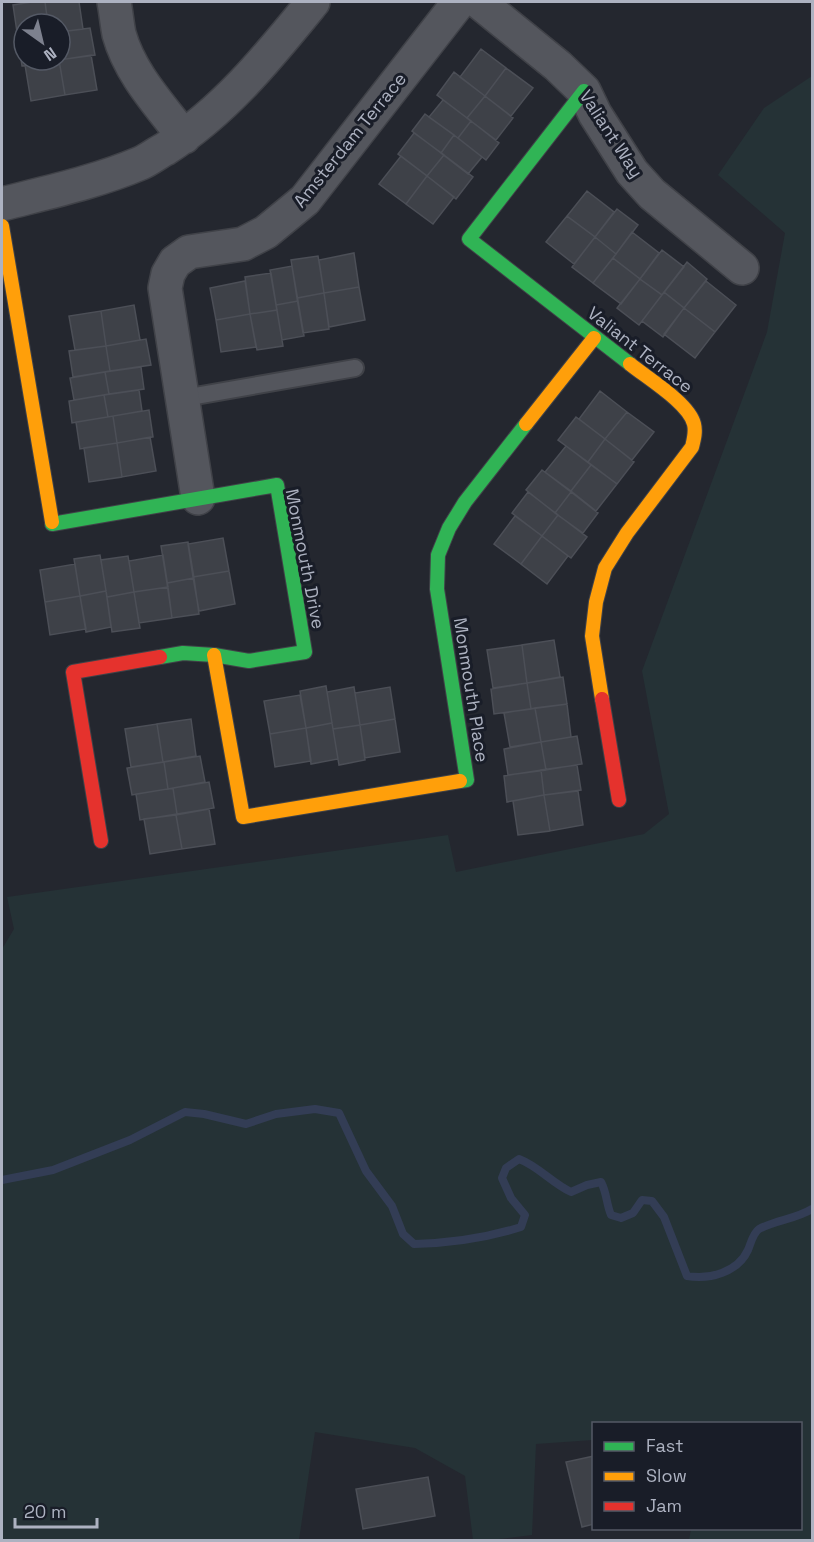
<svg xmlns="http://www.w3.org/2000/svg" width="814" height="1542" viewBox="0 0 814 1542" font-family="'Space Grotesk',sans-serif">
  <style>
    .green { fill: #253236 }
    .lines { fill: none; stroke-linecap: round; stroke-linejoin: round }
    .stream { stroke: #333d55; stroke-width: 8 }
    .building { fill: #3e4148; stroke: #4c4f57; stroke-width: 1.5 }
    .lane-casing { stroke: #404248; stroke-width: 20 }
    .street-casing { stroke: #404248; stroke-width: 36 }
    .fast-casing { stroke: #404248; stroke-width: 16 }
    .slow-casing { stroke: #404248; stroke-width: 16 }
    .jam-casing { stroke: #404248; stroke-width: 16 }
    .lane { stroke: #54565d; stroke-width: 16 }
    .street { stroke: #54565d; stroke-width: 33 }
    .fast { stroke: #30b455; stroke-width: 14 }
    .slow { stroke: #ff9f0a; stroke-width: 14 }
    .jam { stroke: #e5322d; stroke-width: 14 }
    .labels { text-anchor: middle; stroke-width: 6; stroke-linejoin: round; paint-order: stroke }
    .street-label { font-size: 18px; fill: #adb2c1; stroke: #191d28 }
  </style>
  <rect width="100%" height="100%" fill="#24272f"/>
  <path class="green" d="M812 76V1540H689L691 1529 800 1528V1424H594L593 1440 536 1444 532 1535 491 1540H473L465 1476 415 1448 315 1432 299 1540H2V949L14 929 7 897 448 835 456 872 644 834 669 814 642 671 767 332 785 233 718 175 764 108Z"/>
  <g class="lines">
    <path class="stream" d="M2 1180 53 1170 130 1140 185 1112 204 1114 246 1124 276 1114 315 1109 339 1113 366 1171 392 1206 403 1234 414 1244C451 1243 486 1238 521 1227L525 1215 511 1198 502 1178 506 1168 519 1159C538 1166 552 1183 571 1192L587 1185 601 1182C607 1193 606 1203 611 1215L621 1218 633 1213 642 1200 652 1201 664 1217 687 1276C710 1280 738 1272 748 1250 751 1243 753 1233 759 1229 776 1220 796 1219 812 1209"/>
  </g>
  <path class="building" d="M32 2H45L48 24H24V38L18 39 13 5Z
    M45 2H79L83 29 60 32V24H48Z
    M90 28 95 55 59 60 60 32Z
    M24 38V60H59L22 66 18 39Z
    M481 49 506 68 485 96 460 77Z
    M91 55 97 90 65 95 59 60Z
    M59 60 65 95 31 101 25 65Z
    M506 68 533 88 511 116 485 96Z
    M454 72 485 96 467 118 437 95Z
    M485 96 513 118 496 140 467 118Z
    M443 100 471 121 458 138 429 117Z
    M425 114 454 135 441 153 412 131Z
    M471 121 499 143 486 160 458 138Z
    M414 133 444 155 427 176 398 154Z
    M454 135 482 157 468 174 441 153Z
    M444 155 473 177 456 199 427 176Z
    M401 156 427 176 406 204 379 184Z
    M427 176 454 197 433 224 406 204Z
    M587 191 614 212 595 237 567 216Z
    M617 209 638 225 616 254 595 237Z
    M567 216 595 237 574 264 546 242Z
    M632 232 659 253 640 279 613 258Z
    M595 237 616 254 593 283 572 267Z
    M662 250 684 267 662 295 640 279Z
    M354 253 359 287 324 293 319 260Z
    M318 256 324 293 297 298 291 260Z
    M613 258 640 279 621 304 593 283Z
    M687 262 707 279 684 308 664 292Z
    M292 266 298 301 276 305 270 270Z
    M271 273 277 310 250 314 245 277Z
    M640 279 662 295 639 325 617 308Z
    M245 281 250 314 216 320 210 288Z
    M706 281 736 305 715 332 684 308Z
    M359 287 365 320 329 327 324 293Z
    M664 292 684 308 663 337 642 321Z
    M324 293 329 329 303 333 297 298Z
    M298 301 304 336 282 340 276 305Z
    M134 305 140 340 106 346 101 311Z
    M684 308 715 332 695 358 664 334Z
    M277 310 283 346 257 350 250 314Z
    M101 311 106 346 75 350 69 316Z
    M250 314 256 347 221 352 216 320Z
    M146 339 151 365 110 371 106 346Z
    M106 346 110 371 73 377 69 351Z
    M141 367 144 389 109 394 105 372Z
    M105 372 109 394 74 400 70 378Z
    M139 390 142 411 108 417 104 395Z
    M600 391 627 412 605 439 579 419Z
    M104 395 108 417 72 423 69 401Z
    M149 410 153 437 117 443 113 416Z
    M627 412 654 432 632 460 605 439Z
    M113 416 117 443 80 449 76 422Z
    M576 417 605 439 588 462 558 440Z
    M150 437 156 471 122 477 117 443Z
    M605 439 634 462 617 484 588 462Z
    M117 443 122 477 89 482 84 448Z
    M566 446 591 465 571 491 545 472Z
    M591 465 617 484 596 511 571 491Z
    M542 470 571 492 555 513 526 490Z
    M528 492 558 515 542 536 512 513Z
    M571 492 598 513 583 533 555 513Z
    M558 515 587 537 571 558 542 536Z
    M515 516 542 536 521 564 494 544Z
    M542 536 568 556 547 584 521 564Z
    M223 538 229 571 193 577 188 544Z
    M188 542 194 578 167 583 161 546Z
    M100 555 106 591 80 596 74 559Z
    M163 555 168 587 134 592 129 561Z
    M128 556 134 592 107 597 101 560Z
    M75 564 80 596 45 602 40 570Z
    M229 571 235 604 199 611 193 577Z
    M194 578 199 614 172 618 167 583Z
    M168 587 172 618 139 623 134 592Z
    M106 591 111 627 86 632 80 596Z
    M134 592 140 628 112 632 107 597Z
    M80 596 86 629 50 635 45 602Z
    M554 640 560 677 527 683 522 645Z
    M522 645 527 683 493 688 487 650Z
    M563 677 567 704 531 709 527 683Z
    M527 683 531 709 494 714 491 689Z
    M326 686 332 723 306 728 300 691Z
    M354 687 360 725 333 729 327 692Z
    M390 687 395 719 360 725 355 693Z
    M300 695 306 728 270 734 264 701Z
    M567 704 571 737 541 742 535 708Z
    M535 708 541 742 510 747 504 713Z
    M191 719 196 756 163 762 157 724Z
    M395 719 400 752 365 758 360 725Z
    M332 723 338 759 311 764 306 728Z
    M157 724 163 762 131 767 125 729Z
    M360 725 365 760 339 765 333 729Z
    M306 728 311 761 275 767 270 734Z
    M577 736 582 764 546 770 541 742Z
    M541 742 546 770 508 775 504 749Z
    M200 756 205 782 168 789 164 762Z
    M164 762 168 789 132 795 127 768Z
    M577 765 581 790 544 795 541 770Z
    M541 770 544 795 507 802 504 776Z
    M209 782 214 808 177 814 173 788Z
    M173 788 177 814 140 820 136 794Z
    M578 791 583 825 550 831 544 795Z
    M544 795 550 831 518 835 513 801Z
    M209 809 215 844 182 849 176 815Z
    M176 815 182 849 150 854 144 819Z
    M594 1456V1524L582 1527 566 1462Z
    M428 1477 435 1516 363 1529 356 1489Z"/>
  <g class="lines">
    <g class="lane-casing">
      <path id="lane" d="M184 398 355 368"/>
    </g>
    <g class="street-casing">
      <path id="street" d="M114 2C116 12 117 24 119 34 130 74 160 105 184 137
        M479 2 558 66 584 91 595 114 632 172 652 194 742 268
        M2 204C49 192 96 182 141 163 150 159 157 153 165 149 225 111 269 56 313 2
        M198 498 165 288 168 274 175 262 189 252 243 244 266 232 305 200 459 2"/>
    </g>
    <g class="fast-casing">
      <path id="fast" d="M584 91 469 239 630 364
        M52 522V524L277 485 305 652 249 661 214 655 183 653 160 657
        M460 781 467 780 437 589 438 555 449 528 465 502 526 424"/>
    </g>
    <g class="slow-casing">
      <path id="slow" d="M2 226 52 522
        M526 424 594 338
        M214 655 243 817 460 781
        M602 699 592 636 596 602 605 568 627 533 692 447C694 439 696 432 694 424 689 403 647 378 630 364"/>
    </g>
    <g class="jam-casing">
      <path id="jam" d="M602 699 619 800
        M101 841 73 672 160 657"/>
    </g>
    <use href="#lane" class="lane"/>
    <use href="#street" class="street"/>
    <use href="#fast" class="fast"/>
    <use href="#slow" class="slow"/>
    <use href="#jam" class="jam"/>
  </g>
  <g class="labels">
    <g class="street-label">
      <text transform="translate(611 134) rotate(57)" y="6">Valiant Way</text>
      <text transform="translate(350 140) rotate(-51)" y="6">Amsterdam Terrace</text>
      <text transform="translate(640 350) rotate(38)" y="6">Valiant Terrace</text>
      <text transform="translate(305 559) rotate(79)" y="6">Monmouth Drive</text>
      <text transform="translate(471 690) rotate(81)" y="6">Monmouth Place</text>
    </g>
  </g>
  <rect width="814" height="1542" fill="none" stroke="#adb2c1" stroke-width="6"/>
  <rect x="592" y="1422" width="210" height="108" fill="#191d28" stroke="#545965" stroke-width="1.5"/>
  <rect x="604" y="1442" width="30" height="9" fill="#30b455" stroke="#545965" stroke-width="1.5"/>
  <text x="646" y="1452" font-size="18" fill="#adb2c1">Fast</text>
  <rect x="604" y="1472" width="30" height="9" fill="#ff9f0a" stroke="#545965" stroke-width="1.5"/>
  <text x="646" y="1482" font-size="18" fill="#adb2c1">Slow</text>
  <rect x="604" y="1502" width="30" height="9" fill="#e5322d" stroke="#545965" stroke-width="1.5"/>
  <text x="646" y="1512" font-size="18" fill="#adb2c1">Jam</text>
  <g transform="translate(42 42) rotate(146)"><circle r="28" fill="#191d28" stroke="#545965" stroke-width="1.5"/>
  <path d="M0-4.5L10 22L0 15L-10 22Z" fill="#7d818e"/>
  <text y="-9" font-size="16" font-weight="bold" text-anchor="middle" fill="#adb2c1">N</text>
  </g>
  <path d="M15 1518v9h82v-9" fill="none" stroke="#adb2c1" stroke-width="3"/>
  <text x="24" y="1518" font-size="18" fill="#adb2c1" stroke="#191d28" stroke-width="4.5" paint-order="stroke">20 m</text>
</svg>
